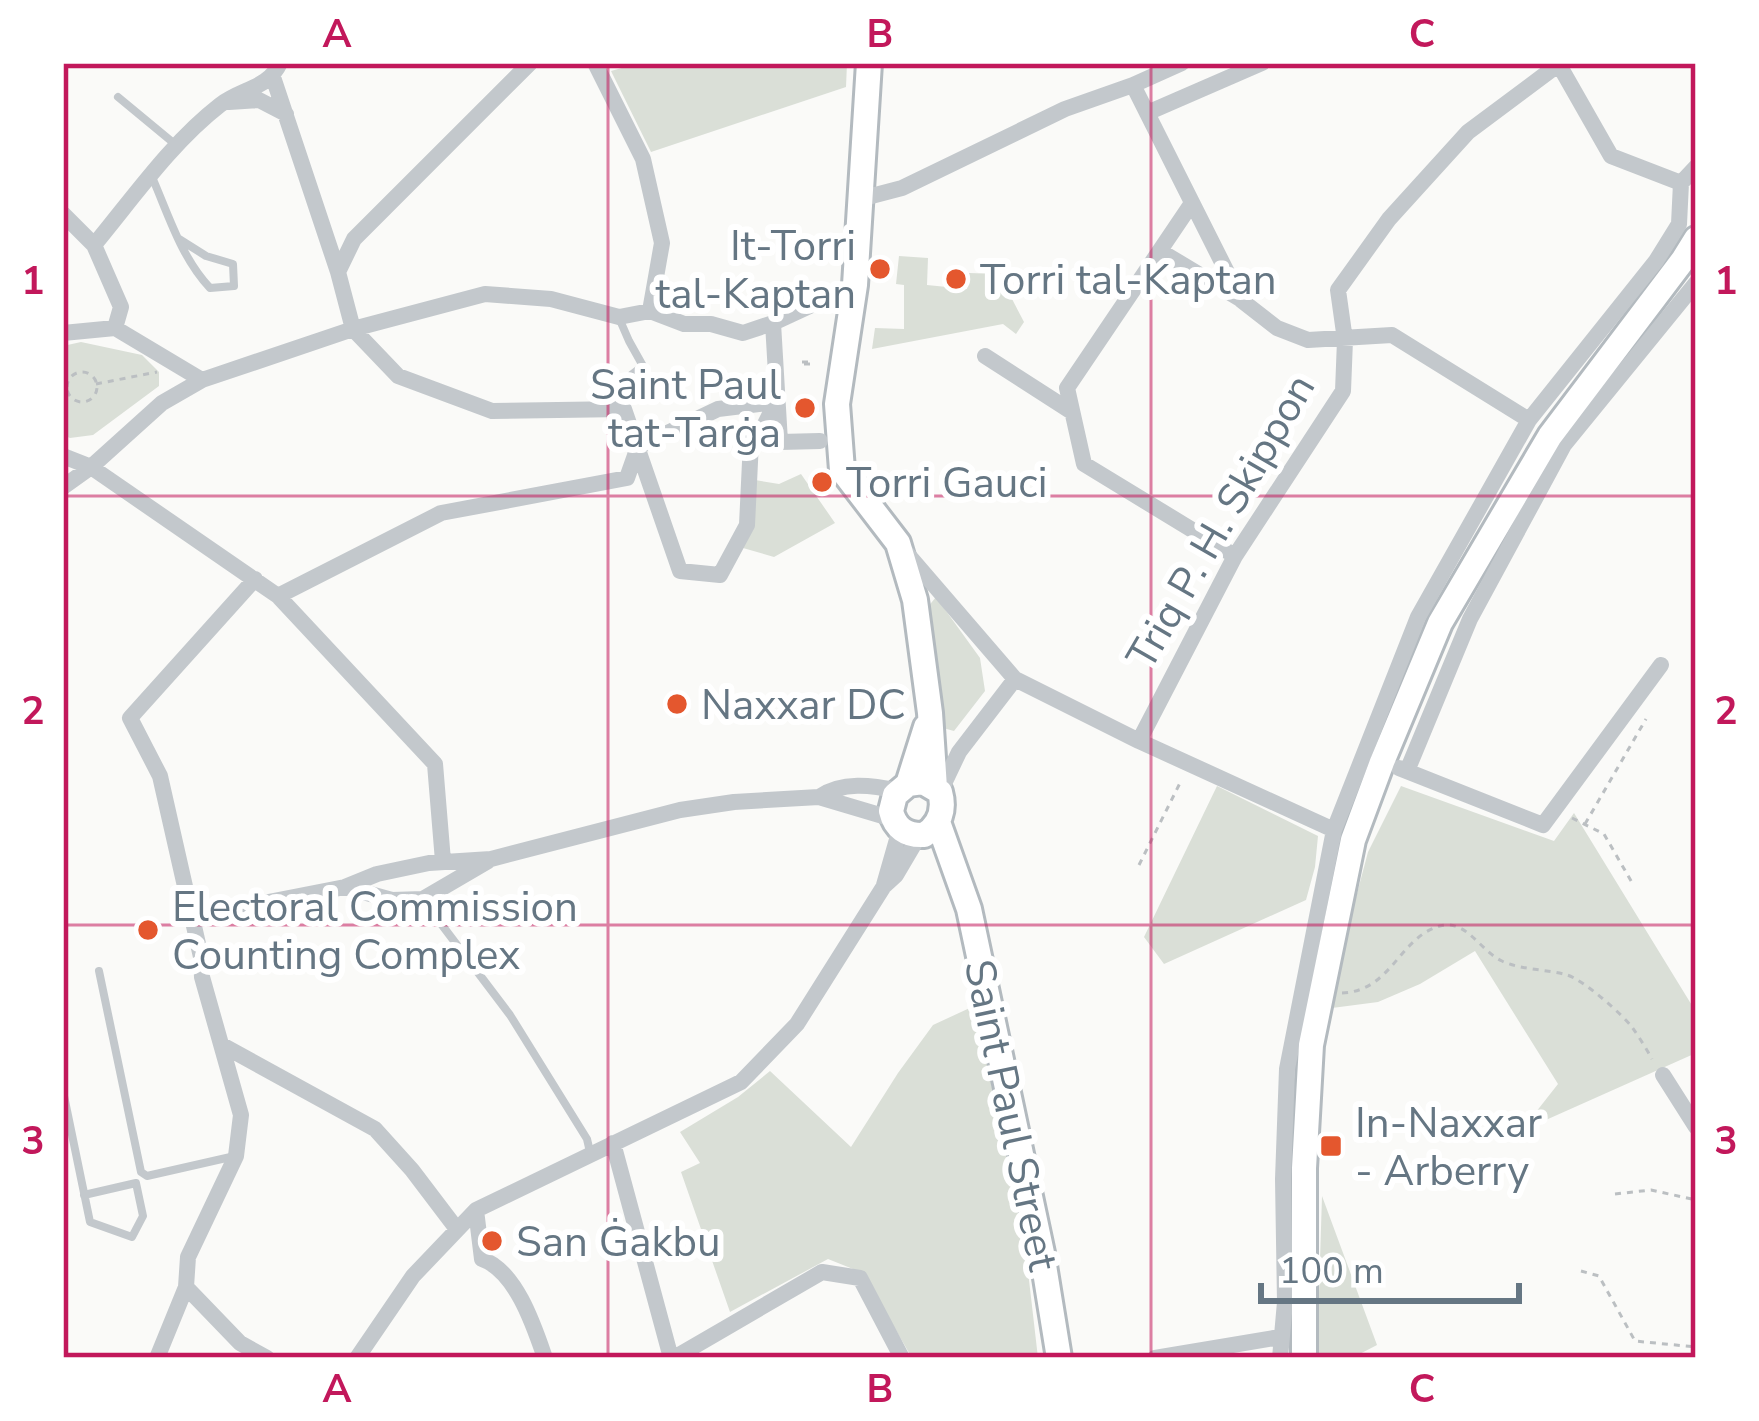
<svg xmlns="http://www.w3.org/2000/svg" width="1759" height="1421" viewBox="0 0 1759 1421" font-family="'Nunito Sans',sans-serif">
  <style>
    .green { fill: #dadfd7 }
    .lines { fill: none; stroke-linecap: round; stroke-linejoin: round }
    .secondary-casing { stroke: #b3babf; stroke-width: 30 }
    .path { stroke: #bbbfc2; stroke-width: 3; stroke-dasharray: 6 6; stroke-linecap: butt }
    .service { stroke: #c3c8cc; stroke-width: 8 }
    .minor { stroke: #c3c8cc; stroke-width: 16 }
    .secondary { stroke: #fff; stroke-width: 24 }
    .grid { fill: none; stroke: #c2185b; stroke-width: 3; stroke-opacity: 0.55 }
    .poi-dot { fill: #e4572e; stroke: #fff; stroke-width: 4.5 }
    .labels { text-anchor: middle; stroke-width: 12; stroke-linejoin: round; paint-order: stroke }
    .poi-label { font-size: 42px; fill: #657683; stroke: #fff; text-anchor: start }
    .street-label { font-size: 42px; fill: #657683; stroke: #fff }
    .neatline { fill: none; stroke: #c2185b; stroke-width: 4.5 }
    .grid-label { font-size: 39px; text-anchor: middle; font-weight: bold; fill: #c2185b }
  </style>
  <rect width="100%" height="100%" fill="#fafaf8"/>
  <path class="green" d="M639 63H847L846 87 651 152 611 71Z
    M899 256 928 258 927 285 967 289 969 273 999 274 1024 322 1016 334 1003 324 872 349 875 328 904 329V285L896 284Z
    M81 342 142 355 159 372V386L93 435 70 438 63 435V346Z
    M801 474 835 523 774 557 743 548 755 480 779 484Z
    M936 597 980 658 985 691 954 731 943 728 927 608Z
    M1217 786 1318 836 1315 867 1306 900 1164 964 1144 937Z
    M1401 786 1554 841 1574 813 1696 1012V1053L1521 1131 1558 1084 1475 951 1420 984 1378 1002 1332 1008 1346 935 1368 852Z
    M974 1006 1023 1228 1038 1358H912L863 1273 828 1259 730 1312 681 1172 700 1163 680 1132 738 1097 770 1071 851 1147 898 1073 933 1025Z
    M1322 1196 1377 1345 1352 1358H1317Z"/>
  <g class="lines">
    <g class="secondary-casing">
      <path id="secondary" d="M869 63 855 285 837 404 842 470 898 543 915 600 930 713 935 788
        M908 784 923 782 940 792C945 810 940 825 924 835 906 836 895 828 891 811L895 795 908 784 926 727
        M938 822 969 909 1042 1253 1059 1358
        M1304 1358V1168L1311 1045 1353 840 1382 762 1440 623 1550 436 1683 260 1696 239"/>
    </g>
    <path class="path" d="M802 362H811V364H802Z
      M67 387a15 15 0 1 1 30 0a15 15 0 1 1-30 0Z
      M96 384 157 372
      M1572 818 1604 834 1634 886
      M1585 824 1646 719
      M1139 865 1181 781
      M1342 993C1392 991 1399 937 1440 926 1467 919 1480 951 1502 961 1521 970 1546 969 1567 975 1582 979 1621 1013 1632 1027 1639 1037 1646 1048 1652 1059
      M1615 1194 1651 1190 1696 1200
      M1581 1271 1599 1276 1635 1341 1696 1347"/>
    <path class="service" d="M118 97 176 145
      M152 177C169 216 181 257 210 288L234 286 233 264 206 256 179 239
      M619 318 629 341 643 366 622 382 624 406
      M423 900 510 1015 587 1139 590 1152
      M99 971 141 1172 147 1176 235 1156
      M63 1091 90 1222 132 1237 143 1216 136 1183 84 1195"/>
    <path class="minor" d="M595 63 643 159 662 243 650 311
      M1558 63 1611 156 1681 183
      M273 77 338 272 353 329 398 376 492 411 624 409 680 571 720 575 747 525 751 441 761 432 776 402
      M1133 85 1241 300 1277 328 1308 340 1392 335 1529 420
      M229 102 259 100 286 114
      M1147 113 1262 63
      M860 199 902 188 1065 109 1133 85 1182 63
      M1192 203 1067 388 1084 464 1235 556
      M63 214 94 245
      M1160 251 1240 299
      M338 272 354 239 530 63
      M115 328 121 307 94 245C133 198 171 143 220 105 242 88 268 89 280 63
      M63 333 115 328 202 380
      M985 356 1072 412
      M820 441 780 442 773 323 855 285
      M63 456 91 467 278 596 435 764 443 861
      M63 487 91 467 162 403 202 380 353 329 485 294 551 299 619 317 650 311 684 324H711L743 333 773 323
      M903 549 1015 679 1139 741 1334 830
      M278 596 441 513 627 478 638 447 718 409 776 402
      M1139 741 1235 556 1343 391 1345 340 1338 290 1389 219 1468 132 1559 64
      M1399 768 1543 825 1661 665
      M1407 771 1470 619 1564 445 1696 283
      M940 792 959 752 1015 679
      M819 797C842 781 872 785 898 791
      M884 885 900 829
      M345 887 392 900 423 899 488 861
      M192 917 345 887 377 874 429 863 491 859 680 810 734 802 819 797 893 819
      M222 1045 375 1129 412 1170 456 1228
      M1663 1075 1696 1127
      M613 1143 671 1358
      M476 1210 482 1259C516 1271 534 1326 545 1358
      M186 1287 240 1343 267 1358
      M157 1358 186 1287 188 1257 236 1156 241 1115 202 977 201 957 160 776 130 718 255 579
      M357 1358 413 1276 476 1210 741 1082 797 1024 884 886 896 875 919 836
      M674 1358 822 1272 860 1278 902 1358
      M1155 1358 1280 1337
      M1280 1358 1285 1302 1283 1179 1287 1069 1334 830 1418 617 1529 420 1656 261 1679 224 1681 183 1696 167"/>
    <use href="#secondary" class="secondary"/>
  </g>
  <path class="grid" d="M608 63V1358M1151 63V1358M63 496H1696M63 925H1696"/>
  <g class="poi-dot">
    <circle cx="880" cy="269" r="12"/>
    <circle cx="956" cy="279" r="12"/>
    <circle cx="805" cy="408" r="12"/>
    <circle cx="822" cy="482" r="12"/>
    <circle cx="677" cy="704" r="12"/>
    <circle cx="148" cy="930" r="12"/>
    <rect x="1319" y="1134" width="24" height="24" rx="6"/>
    <circle cx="492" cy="1241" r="12"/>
  </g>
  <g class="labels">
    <g class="poi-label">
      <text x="856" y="260" text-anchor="end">It-Torri<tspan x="856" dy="48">tal-Kaptan</tspan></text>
      <text x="980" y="294">Torri tal-Kaptan</text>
      <text x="781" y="399" text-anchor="end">Saint Paul<tspan x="781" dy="48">tat-Tarġa</tspan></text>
      <text x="846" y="497">Torri Gauci</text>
      <text x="701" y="719">Naxxar DC</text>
      <text x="172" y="921">Electoral Commission<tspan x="172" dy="48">Counting Complex</tspan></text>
      <text x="1355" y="1137">In-Naxxar<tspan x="1355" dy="48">- Arberry</tspan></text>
      <text x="516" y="1256">San Ġakbu</text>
    </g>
    <g class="street-label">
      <text transform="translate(1220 521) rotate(-60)" y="15">Triq P. H. Skippon</text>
      <text transform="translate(1012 1115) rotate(78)" y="15">Saint Paul Street</text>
    </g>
  </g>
  <rect width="1759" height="1421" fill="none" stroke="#ffffff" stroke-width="132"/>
  <path d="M1261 1283v18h258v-18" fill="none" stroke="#657683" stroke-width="6"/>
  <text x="1279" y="1283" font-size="36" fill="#657683" stroke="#ffffff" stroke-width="9" paint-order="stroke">100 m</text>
  <rect x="66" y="66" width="1627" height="1289" class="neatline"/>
  <g class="grid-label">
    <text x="337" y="47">A</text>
    <text x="880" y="47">B</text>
    <text x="1422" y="47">C</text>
    <text x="33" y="294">1</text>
    <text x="1726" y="294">1</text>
    <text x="33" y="724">2</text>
    <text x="1726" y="724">2</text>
    <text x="33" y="1154">3</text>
    <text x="1726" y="1154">3</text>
    <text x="337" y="1402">A</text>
    <text x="880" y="1402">B</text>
    <text x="1422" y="1402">C</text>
  </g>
</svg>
